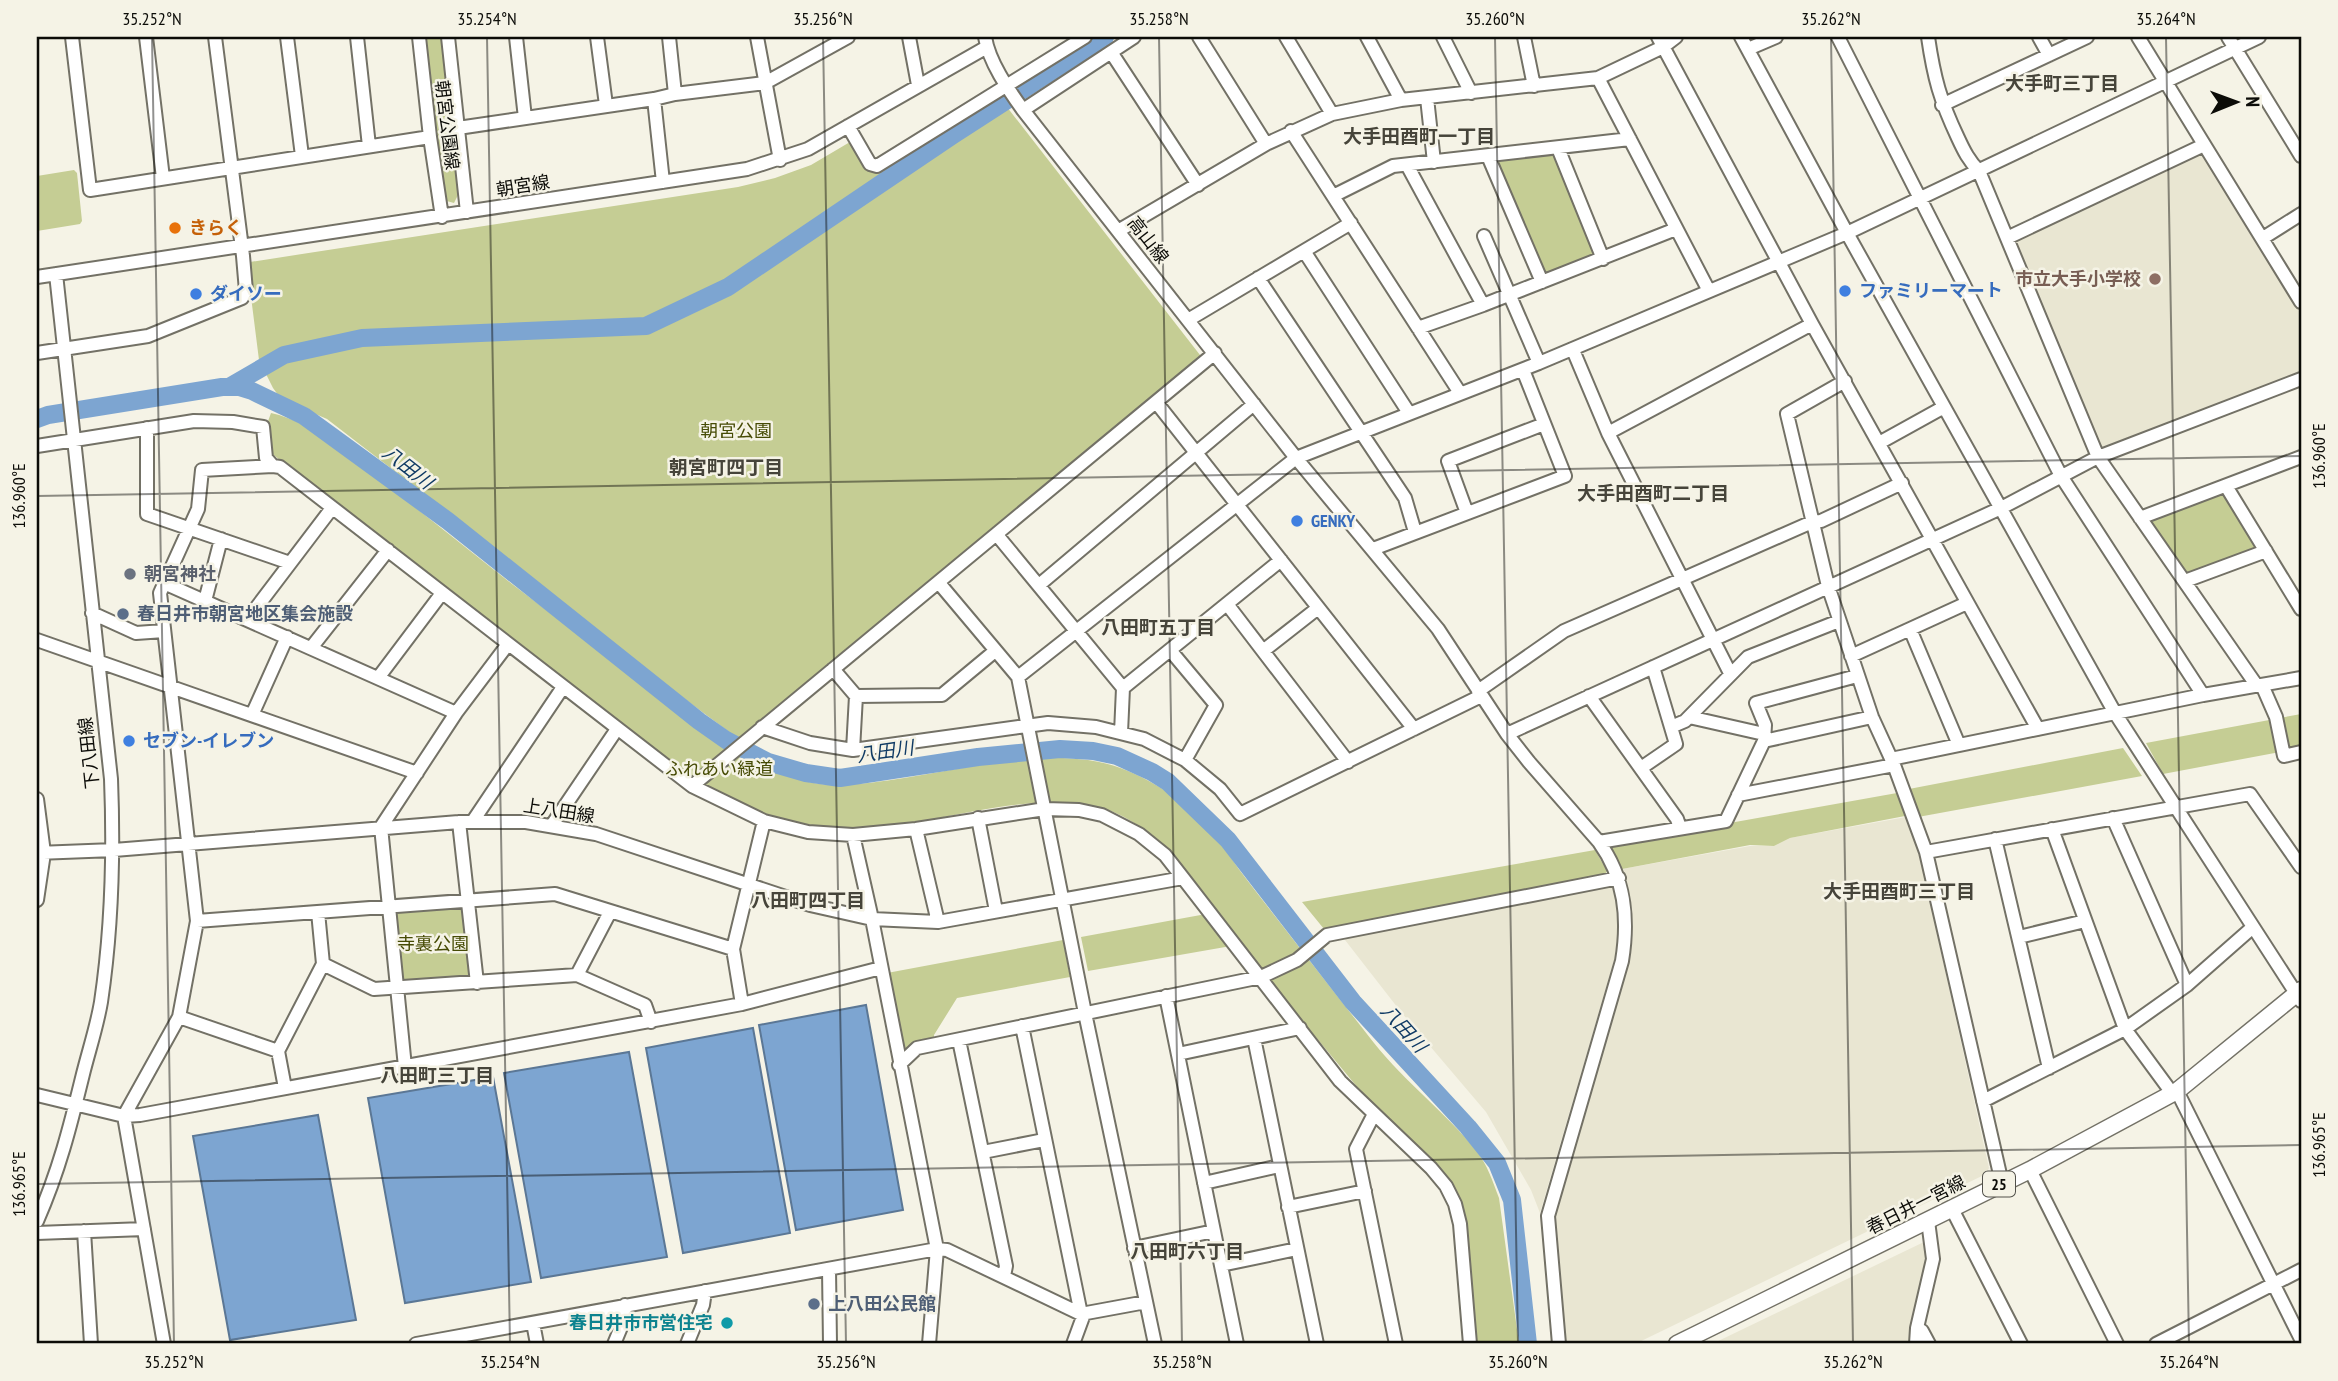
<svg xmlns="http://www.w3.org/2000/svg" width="2338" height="1381" viewBox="0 0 2338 1381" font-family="'PT Sans Narrow','Noto Sans JP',sans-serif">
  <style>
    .built { fill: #e9e6d2 }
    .green { fill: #c5cd94 }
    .water { fill: #7da5d1; stroke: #5b7795; stroke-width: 2 }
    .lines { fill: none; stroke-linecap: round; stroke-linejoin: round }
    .river { stroke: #7da5d1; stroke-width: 18 }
    .minor-casing { stroke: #737166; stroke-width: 16 }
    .major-casing { stroke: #737166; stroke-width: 19 }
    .minor { stroke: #fff; stroke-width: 12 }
    .major { stroke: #fff; stroke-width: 16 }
    .ticks { fill: none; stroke: #0c0c08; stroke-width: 2; stroke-opacity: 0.45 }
    .food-dot { fill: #e8710a; stroke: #f5f3e6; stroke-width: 2.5 }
    .education-dot { fill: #8d6e63; stroke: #f5f3e6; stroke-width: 2.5 }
    .shop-dot { fill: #3f7fe0; stroke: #f5f3e6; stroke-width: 2.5 }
    .worship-dot { fill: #6b7280; stroke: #f5f3e6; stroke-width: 2.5 }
    .service-dot { fill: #5c6f8a; stroke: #f5f3e6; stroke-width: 2.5 }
    .culture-dot { fill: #0f9aa8; stroke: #f5f3e6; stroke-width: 2.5 }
    .labels { text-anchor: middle; stroke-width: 5; stroke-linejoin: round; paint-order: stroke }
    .shield { fill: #f5f3e6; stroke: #52514b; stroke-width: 2 }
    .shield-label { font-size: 16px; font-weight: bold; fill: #0c0c08 }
    .street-label { font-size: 18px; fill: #0c0c08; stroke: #f5f3e6 }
    .food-label { font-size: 18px; font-weight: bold; fill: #c56008; stroke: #f5f3e6; text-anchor: start }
    .education-label { font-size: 18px; font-weight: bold; fill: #785e54; stroke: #f5f3e6; text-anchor: end }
    .shop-label { font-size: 18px; font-weight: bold; fill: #366cbe; stroke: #f5f3e6; text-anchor: start }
    .park-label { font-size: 18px; fill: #464b05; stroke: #f5f3e6 }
    .worship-label { font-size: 18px; font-weight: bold; fill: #5b616d; stroke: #f5f3e6; text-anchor: start }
    .service-label { font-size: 18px; font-weight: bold; fill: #4e5e75; stroke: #f5f3e6; text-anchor: start }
    .culture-label { font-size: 18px; font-weight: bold; fill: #0d838f; stroke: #f5f3e6; text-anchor: end }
    .neighbourhood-label { font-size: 19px; font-weight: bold; fill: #46443a; stroke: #f5f3e6 }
    .water-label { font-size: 19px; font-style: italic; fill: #103b65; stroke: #f5f3e6 }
    .neatline { fill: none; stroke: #0c0c08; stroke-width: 2.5 }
    .ticks-label { font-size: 18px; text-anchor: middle; fill: #0c0c08 }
  </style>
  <rect width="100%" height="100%" fill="#f5f3e6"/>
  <path class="built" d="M2198 153 2202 154 2301 314V372L2103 447 2099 445 2016 243 2018 238Z
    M1906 817 1919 853 1989 1168 1986 1174 1635 1344H1565L1553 1221 1631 948 1633 933 1631 906 1622 869 1750 846H1774L1790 838Z
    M1611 884 1613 886 1619 911V925L1615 957 1540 1213 1531 1190 1486 1112 1401 1012 1345 940 1348 934Z
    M1926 1241 1929 1250 1912 1344H1712Z"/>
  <path class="green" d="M423 37H444L454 121 458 195 454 203 443 200Z
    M996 98H1000L1200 355V361L740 740 643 668 467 527 327 419 281 399 273 388 259 360 247 265 250 262 738 187 775 178 811 165 850 142 854 143 873 172Z
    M1556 155 1598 257 1546 275 1497 161Z
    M74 170 77 173 82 221 80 224 37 231V176Z
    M271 413C293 418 311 428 330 440L512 584 722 743C752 760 785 779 820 784 847 787 877 782 904 778 964 769 1027 752 1088 760 1132 766 1171 791 1203 821 1219 837 1230 858 1244 876 1287 932 1331 988 1374 1043 1405 1082 1446 1113 1476 1150 1487 1164 1493 1182 1499 1198L1519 1344H1475L1461 1209 1454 1188 1435 1164 1373 1106 1270 982 1167 848C1144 827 1116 808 1084 804 1010 794 928 828 852 828 791 828 744 808 692 780L271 453 267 424Z
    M2225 492 2257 546 2255 550 2188 574 2184 573 2150 522V518Z
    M2301 714V748L2163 774 2146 743Z
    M2123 748 2142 776 1918 817 1909 789Z
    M1897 793 1905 816 1790 838 1774 846 1750 845 1622 869 1611 847 1612 844Z
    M1595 850 1607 871 1605 875 1324 929 1302 902Z
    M462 906 463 907 471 974 468 978 406 982 402 980 395 913 398 910Z
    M1206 914 1231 946 1088 971 1081 937Z
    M1063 940 1070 977 957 998 934 1035V1039L910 1051 902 1049 887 973Z"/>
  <path class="water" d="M866 1005 903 1210 796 1230 759 1025Z
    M753 1028 790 1233 683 1253 646 1048Z
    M629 1052 667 1257 541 1278 504 1073Z
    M493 1077 531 1282 405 1303 368 1098Z
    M318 1115 356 1320 230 1340 193 1136Z"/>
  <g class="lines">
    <path class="river" d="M229 387 284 355 362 338 646 326 728 287 953 135 1105 37
      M37 419 48 415 222 387H239L252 391 304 416 448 521 699 721 726 740 768 762 806 773 840 778 978 757 1060 749 1093 751 1117 756 1152 772 1168 782 1228 840 1353 1002 1468 1127 1497 1163 1512 1200 1528 1344"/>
    <g class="minor-casing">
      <path id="minor" d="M72 37 90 190 430 137
        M146 37 163 178
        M287 37 302 156
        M357 37 369 146
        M419 37 430 137 442 217
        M448 37 467 212
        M516 37 525 118
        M597 37 606 105
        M669 37 675 94
        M757 37 780 160
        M909 37 918 85
        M985 37C989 62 1008 89 1023 110L1296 458 1438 629 1507 734 1529 762 1599 842C1625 878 1629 918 1622 961L1548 1216 1559 1344
        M1199 37 1266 144
        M1286 37 1332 114
        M1367 37 1401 100
        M1443 37 1471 93
        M1524 37 1534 86
        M1658 37 1812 324 2038 729
        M1741 37 1847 233 2115 713 2301 1001
        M1838 37 2061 476 2203 695
        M1928 37C1934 78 1940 100 1958 138 1964 151 1969 161 1979 171L2098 457 2257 686
        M2039 37 2049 55
        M2138 37 2301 302
        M2228 37 2301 156
        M1748 49 1776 37
        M1111 52 1198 185
        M1598 78 1709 291
        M1427 98 1434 162
        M654 99 663 182
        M1942 105 2087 37
        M1023 110 1134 37
        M848 126 870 164 877 166 1085 37
        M458 128 654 99 675 94 765 83 848 37
        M1291 131 1460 393
        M1558 148 1603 259
        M1488 156 1542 282
        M1407 165 1483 305
        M1333 196 1393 166 1630 139
        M1118 231 1266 144 1332 114 1401 100 1598 78 1663 47 1676 37
        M1484 236 1539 363
        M2007 238 2204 145
        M2263 238 2301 214
        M1304 251 1409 413
        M37 277 747 169 808 149 987 47
        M1258 278 1405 498 1415 532
        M1188 320 1351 223
        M1418 328 1483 305 1676 229
        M1573 350 1608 433 1730 673
        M37 353 148 336 242 298 246 291 243 256 215 37
        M1845 381 1787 414 1828 586 1872 717 1894 765 1926 852 2002 1183
        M1156 402 1414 729
        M147 428V514L290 563
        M1608 433 1812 324
        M1879 443 1944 407
        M37 446 194 421 233 422 263 427 266 458 273 466 280 467 692 786 764 821 808 832 853 835 916 829 1045 809 1079 810 1102 815 1139 834 1165 855 1183 878 1340 1081 1431 1168 1446 1186 1455 1204 1460 1224 1470 1344
        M2226 486 2301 609
        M1467 513 1448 461 1544 424
        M2140 518 2301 457
        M997 535 1123 688 1121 733
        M1373 549 1565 476 1523 370
        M2185 581 2266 551
        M164 583 456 713
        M939 583 1018 677 1085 1013 1155 1344
        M1039 585 1254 404
        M205 601 221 539
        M1227 604 1348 762
        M92 613 136 633 164 631
        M247 620 332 508
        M1910 629 1959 745
        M37 640 417 773
        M311 648 388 550
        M1170 650 1216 705 1185 760
        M1263 651 1318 608
        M1851 656 1967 603
        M833 669 856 696 853 750
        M1018 677 1296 458 1539 363 1847 233 2259 37
        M378 678 442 593
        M2262 685 2276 717 2284 756 2301 752
        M1123 688 1281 560
        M1478 691 1564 631 1812 522 1821 521 1902 483
        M856 696 942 695 995 651
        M1589 696 1677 819 1680 828
        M252 715 287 637
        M1689 717 1764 734
        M762 727 810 743 853 750 1048 723 1096 727 1144 739 1185 760 1220 789 1240 814 1481 696
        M1671 727 1685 721 1748 657 1839 621
        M1507 734 2001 508 2098 457 2301 379
        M1764 741 1872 717
        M1891 759 2203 695 2301 678
        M1641 768 1676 744 1653 667
        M692 786 1215 353
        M1738 795 1894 765
        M37 799 44 853 37 900
        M978 818 996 911
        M2113 818 2187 985
        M473 821 563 687
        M459 822 477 983
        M552 825 617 729
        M916 829 938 922
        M2052 829 2125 1029 2172 1093
        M853 835 872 919 937 1249 929 1344
        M1995 839 2049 1068
        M1599 842 1726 821 1764 741 1765 725 1756 703 1857 676
        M1926 852 2250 794 2301 867
        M37 853 114 850 459 822H526L596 834 810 905 872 919 938 922 1183 878
        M197 921 555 894 733 949
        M2019 937 2085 921
        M323 964 374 989 577 975 645 1005 651 1022
        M577 975 610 912
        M1166 996 1237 1344
        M742 1004 733 949 764 821
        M179 1017 278 1051
        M1022 1026 1081 1314
        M1254 1038 1317 1344
        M959 1040 1006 1266 1004 1276
        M1178 1054 1300 1028
        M899 1065 917 1048 1261 977 1297 960 1327 935 1619 878
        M405 1067 381 827 456 713 508 644
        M285 1088 278 1051 323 964 318 912
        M2177 1091 2301 1339
        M37 1095 124 1116 140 1115 742 1004 881 968
        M1983 1101 2125 1029 2187 985 2253 927
        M1374 1114 1356 1149 1396 1344
        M983 1152 1044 1140
        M2030 1170 2117 1344
        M1204 1183 1279 1166
        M1288 1207 1365 1191
        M1952 1209 2021 1344
        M37 1221C59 1171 70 1127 83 1074 89 1050 97 1026 101 1002 112 928 114 854 111 779L56 274
        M84 1231 91 1344
        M37 1233 144 1229
        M1134 1248 1214 1231
        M1221 1265 1297 1249
        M829 1269 830 1344
        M533 1323 537 1344
        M1917 1328 1922 1331 1929 1344
        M164 1344 124 1116 179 1017 197 921 160 593 198 509 202 470 273 466
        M416 1344 937 1249 947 1250 1081 1314 1146 1302
        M614 1344 624 1320 625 1305
        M687 1344 703 1305 705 1291
        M1073 1344 1084 1314
        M1916 1344 1917 1328 1933 1259 1928 1221
        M2156 1344 2301 1270"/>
    </g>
    <g class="major-casing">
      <path id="major" d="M1677 1344 2030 1170 2177 1091 2301 990"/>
    </g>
    <use href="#minor" class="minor"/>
    <use href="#major" class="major"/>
  </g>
  <path class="ticks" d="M152 37 174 1344M487 37 510 1344M823 37 846 1344M1159 37 1182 1344M1495 37 1518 1344M1831 37 1853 1344M2166 37 2189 1344M37 496 2301 456M37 1184 2301 1145"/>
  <circle class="food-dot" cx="175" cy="228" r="7"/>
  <circle class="education-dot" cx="2155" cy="279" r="7"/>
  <g class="shop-dot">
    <circle cx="1845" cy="291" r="7"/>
    <circle cx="196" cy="294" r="7"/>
    <circle cx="1297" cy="521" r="7"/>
    <circle cx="129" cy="741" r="7"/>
  </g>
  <circle class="worship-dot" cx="130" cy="574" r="7"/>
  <g class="service-dot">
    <circle cx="123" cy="614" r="7"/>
    <circle cx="814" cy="1304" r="7"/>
  </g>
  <circle class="culture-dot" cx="727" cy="1323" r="7"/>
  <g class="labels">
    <rect class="shield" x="1983" y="1171.5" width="32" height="25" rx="5"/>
    <g class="shield-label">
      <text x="1999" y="1190">25</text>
    </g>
    <g class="street-label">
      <text transform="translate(447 125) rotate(83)" y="6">朝宮公園線</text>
      <text transform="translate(523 186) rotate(-9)" y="6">朝宮線</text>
      <text transform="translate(1148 240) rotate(52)" y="6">高山線</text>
      <text transform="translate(89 753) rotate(-96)" y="6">下八田線</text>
      <text transform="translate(559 811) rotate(9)" y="6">上八田線</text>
      <text transform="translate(1916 1205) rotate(-27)" y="6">春日井一宮線</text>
    </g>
    <g class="food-label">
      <text x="189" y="234">きらく</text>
    </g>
    <g class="education-label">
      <text x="2141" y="285">市立大手小学校</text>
    </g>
    <g class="shop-label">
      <text x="1859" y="297">ファミリーマート</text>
      <text x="210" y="300">ダイソー</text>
      <text x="1311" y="527">GENKY</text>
      <text x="143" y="747">セブン-イレブン</text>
    </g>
    <g class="park-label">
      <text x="736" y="437">朝宮公園</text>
      <text x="719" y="775">ふれあい緑道</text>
      <text x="433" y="950">寺裏公園</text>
    </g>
    <g class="worship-label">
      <text x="144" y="580">朝宮神社</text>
    </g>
    <g class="service-label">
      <text x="137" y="620">春日井市朝宮地区集会施設</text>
      <text x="828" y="1310">上八田公民館</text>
    </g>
    <g class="culture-label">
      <text x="713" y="1329">春日井市市営住宅</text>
    </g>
    <g class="neighbourhood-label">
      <text x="2062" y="90">大手町三丁目</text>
      <text x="1419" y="143">大手田酉町一丁目</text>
      <text x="726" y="474">朝宮町四丁目</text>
      <text x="1653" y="500">大手田酉町二丁目</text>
      <text x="1158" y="634">八田町五丁目</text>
      <text x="1899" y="898">大手田酉町三丁目</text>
      <text x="808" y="907">八田町四丁目</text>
      <text x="437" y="1082">八田町三丁目</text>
      <text x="1187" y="1258">八田町六丁目</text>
    </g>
    <g class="water-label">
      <text transform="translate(408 467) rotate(38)" y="7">八田川</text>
      <text transform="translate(885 751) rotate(-8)" y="7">八田川</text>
      <text transform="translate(1404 1028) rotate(48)" y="7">八田川</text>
    </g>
  </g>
  <rect width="2338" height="1381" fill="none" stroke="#f5f3e6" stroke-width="77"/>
  <g transform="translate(2236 102) rotate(89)" stroke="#f5f3e6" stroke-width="5" paint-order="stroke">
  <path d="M0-5L12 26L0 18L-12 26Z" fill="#0c0c08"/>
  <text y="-10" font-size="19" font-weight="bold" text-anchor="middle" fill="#0c0c08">N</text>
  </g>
  <rect x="38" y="38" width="2262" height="1304" class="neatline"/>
  <g class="ticks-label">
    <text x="152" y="25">35.252°N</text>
    <text x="487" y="25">35.254°N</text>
    <text x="823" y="25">35.256°N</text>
    <text x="1159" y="25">35.258°N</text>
    <text x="1495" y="25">35.260°N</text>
    <text x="1831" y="25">35.262°N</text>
    <text x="2166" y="25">35.264°N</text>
    <text transform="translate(2319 456) rotate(-90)" y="6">136.960°E</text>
    <text transform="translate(19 496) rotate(-90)" y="6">136.960°E</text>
    <text transform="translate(2319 1145) rotate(-90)" y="6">136.965°E</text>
    <text transform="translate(19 1184) rotate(-90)" y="6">136.965°E</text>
    <text x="174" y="1368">35.252°N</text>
    <text x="510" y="1368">35.254°N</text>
    <text x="846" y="1368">35.256°N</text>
    <text x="1182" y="1368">35.258°N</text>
    <text x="1518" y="1368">35.260°N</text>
    <text x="1853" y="1368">35.262°N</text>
    <text x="2189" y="1368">35.264°N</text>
  </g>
</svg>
